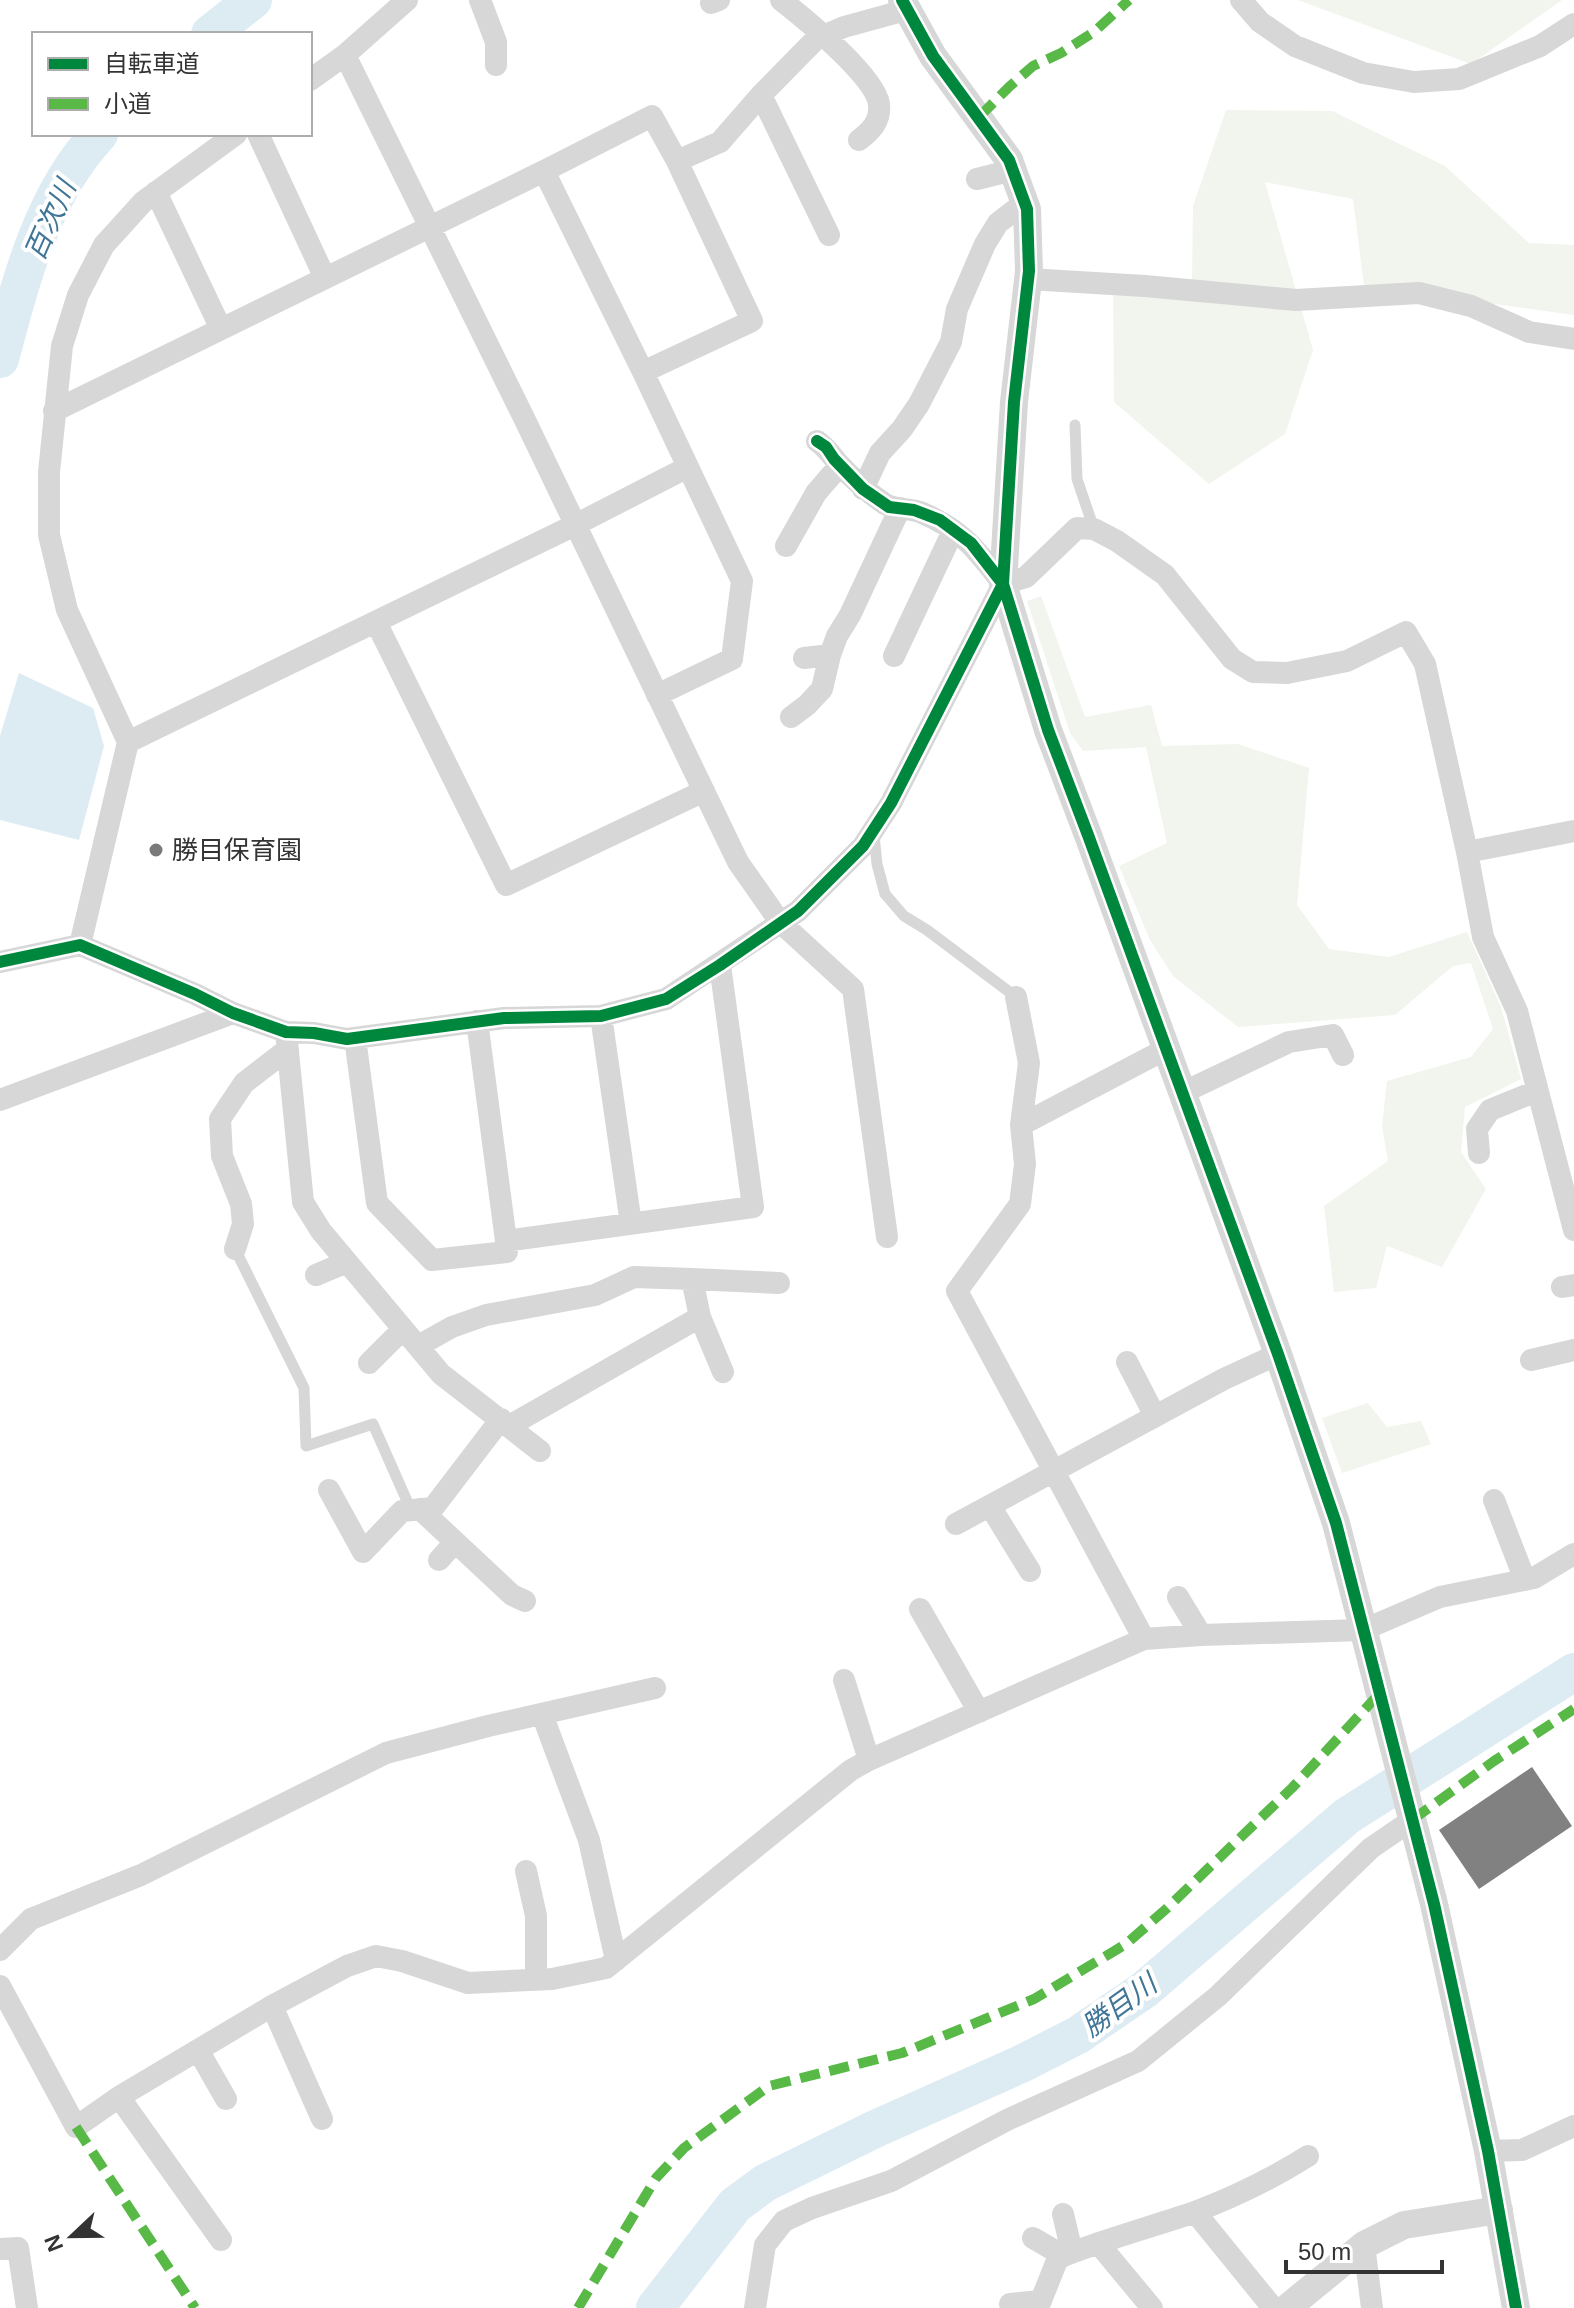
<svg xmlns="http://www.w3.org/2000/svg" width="1574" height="2308" viewBox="0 0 1574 2308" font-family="Arial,'Noto Sans JP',sans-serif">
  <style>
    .green { fill: #f1f5ed }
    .water { fill: #ddebf3 }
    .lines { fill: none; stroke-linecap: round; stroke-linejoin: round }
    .river { stroke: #ddebf3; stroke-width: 38 }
    .building { fill: #818181 }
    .service { stroke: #d7d7d7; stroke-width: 11 }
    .minor { stroke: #d7d7d7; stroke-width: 22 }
    .tertiary { stroke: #d7d7d7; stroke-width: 28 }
    .quiet { stroke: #58b947; stroke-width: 10; stroke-dasharray: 20 10; stroke-linecap: butt }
    .cycleway-casing { stroke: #fff; stroke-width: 17 }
    .cycleway { stroke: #00873e; stroke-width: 12 }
    .poi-dot { fill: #7a7a7a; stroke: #fff; stroke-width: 3 }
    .labels { text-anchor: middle; stroke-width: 8; stroke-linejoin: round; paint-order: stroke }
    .poi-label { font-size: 26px; fill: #333; stroke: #fff; text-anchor: start }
    .water-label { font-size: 28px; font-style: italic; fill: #3f7597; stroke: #fff }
  </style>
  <rect width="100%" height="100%" fill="#fff"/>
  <path class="green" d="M1298 0H1562L1471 64Z
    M1226 110 1332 111 1445 166 1529 243 1574 245V315L1364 286 1353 199 1265 182 1313 350 1285 434 1209 484 1114 402 1113 281 1192 287 1193 206Z
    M1041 596 1085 717 1151 705 1162 746 1238 744 1309 768 1297 905 1329 949 1389 957 1467 932 1501 1007 1521 1079 1465 1107 1461 1152 1486 1189 1442 1267 1387 1246 1376 1288 1334 1292 1324 1206 1388 1161 1382 1126 1387 1081 1471 1057 1493 1029 1471 963 1453 966 1395 1015 1238 1027 1173 976 1150 940 1119 866 1167 843 1146 747 1083 751 1070 733 1027 601Z
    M1368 1403 1387 1427 1421 1421 1431 1444 1342 1473 1322 1418Z"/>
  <path class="water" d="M19 673 93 708 104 746 79 840 0 820V736Z"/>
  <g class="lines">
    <path class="river" d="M210 34 253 0
      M0 359C21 280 42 195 99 134
      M655 2308 735 2205 765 2183 875 2129 1021 2064 1078 2035 1144 1990 1347 1816 1574 1672"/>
  </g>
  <path class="building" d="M1532 1767 1572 1826 1479 1889 1439 1830Z"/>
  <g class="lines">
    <path class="service" d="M1075 425 1077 479 1094 529
      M874 835 877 864 885 894 904 916 927 930 1016 997
      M235 1249 304 1388 306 1446 373 1424 411 1510"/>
    <path class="minor" d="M480 0 496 42V65
      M781 0C804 18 875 76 879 104 881 121 871 131 859 140
      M1241 0 1260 22 1295 46 1363 73 1414 82 1459 79 1540 46 1574 24
      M711 3 719 0
      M345 55 407 0
      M310 80 345 55 525 420 738 862 780 922 853 989 887 1237
      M761 95 829 235
      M258 134 325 278
      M544 171 652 116 677 161
      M977 179 1013 170
      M156 192 221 329
      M1028 279 1145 286 1296 300 1419 293 1471 306 1529 332 1574 339
      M643 372 752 321 677 161 720 142 761 95 816 39 844 27 906 10
      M54 411 544 171 643 372 742 581 732 659 657 695
      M817 441C826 447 831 455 838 463 853 479 867 492 885 504 895 510 909 508 920 512 961 529 977 550 1003 584
      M863 489 880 453 902 429 919 404 951 342 957 309 985 244 998 223 1024 203
      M786 546 816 493 840 465
      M376 622 506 885 704 791
      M894 656 953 531
      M804 658 830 655 837 636 850 615 900 508
      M791 717 807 705 822 689 830 655
      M128 742 575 525 688 467
      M1467 852 1574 831
      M80 945 128 742 67 610 49 535V472L62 346 78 295 104 245 143 202 236 134
      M0 962 80 945 195 994 233 1013 286 1032 314 1033 347 1039 504 1018 601 1016 666 999 798 911 863 846 891 803 1003 584 1026 577 1077 528 1094 529 1117 541 1165 575 1232 659 1253 672 1287 673 1347 661 1406 632 1425 664 1467 852 1483 937 1517 1011 1574 1230
      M1016 997 1029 1063 1021 1125 1166 1049
      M601 1016 631 1224
      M477 1021 506 1241
      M286 1032 303 1202 321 1231 441 1374 540 1451
      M355 1038 377 1203 432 1260 507 1252 506 1241 753 1207 720 965
      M1182 1093 1289 1042 1333 1035 1343 1055
      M0 1100 233 1013
      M1021 1125 1025 1164 1020 1204 957 1291 1144 1639
      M1479 1153 1477 1129 1490 1110 1537 1091
      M235 1249 243 1224 241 1204 222 1156 220 1119 244 1083 288 1049
      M316 1275 347 1262
      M1562 1287 1574 1285
      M700 1317 692 1279 779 1283
      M418 1346 452 1327 486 1315 595 1295 634 1277 692 1279
      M1531 1360 1574 1350
      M1127 1362 1155 1416
      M369 1363 403 1329
      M509 1426 700 1317 723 1372
      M329 1490 363 1552 402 1511 433 1508 501 1419
      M1494 1500 1525 1580
      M990 1506 1030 1571
      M420 1509 512 1595 525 1601
      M956 1524 1224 1379 1278 1354
      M439 1560 455 1542
      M1178 1597 1201 1635
      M920 1609 979 1712
      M844 1680 869 1760
      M542 1714 589 1840 616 1960
      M526 1871 536 1916V1979
      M0 1950 31 1919 141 1875 386 1753 488 1726 655 1688
      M0 1986 76 2127 119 2097 272 2006 347 1966 376 1956 402 1961 468 1983 552 1979 606 1968 851 1770 869 1760 1144 1639 1201 1635 1363 1630 1440 1597 1534 1578 1574 1554
      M272 2006 322 2119
      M198 2050 226 2099
      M119 2097 221 2240
      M1488 2151 1522 2150 1574 2126
      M1195 2212 1273 2308
      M1063 2214 1072 2252
      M1033 2238 1064 2256
      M1098 2243 1152 2308
      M1364 2245 1372 2308
      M0 2249 18 2248 27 2308
      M1010 2304 1041 2301
      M755 2308 765 2245 784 2221 812 2208 891 2181 1009 2119 1138 2061 1218 1996 1371 1848 1412 1820
      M1038 2308 1058 2258C1102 2240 1148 2228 1192 2213 1232 2198 1273 2178 1308 2156"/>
    <path class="tertiary" d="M902 0 933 56 1009 160 1027 209 1029 271 1014 402 1003 584 1048 730 1088 835 1278 1354 1336 1523 1434 1904 1488 2151 1516 2308
      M1287 2308 1364 2245 1404 2225 1499 2210"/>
    <path class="quiet" d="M979 117 1010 86 1033 66 1061 53 1094 32 1129 0
      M1412 1820 1494 1761 1574 1709
      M76 2127 195 2308
      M578 2308 656 2178 684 2148 769 2086 902 2053 1034 1999 1126 1944 1165 1910 1292 1788 1379 1694"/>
    <g class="cycleway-casing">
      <path id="cycleway" d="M817 441 826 447 834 459 863 489 889 507 914 510 940 520 971 543 1003 584 1048 730 1088 835 1278 1354 1336 1523 1434 1904 1488 2151 1516 2308
        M0 962 80 945 195 994 233 1013 286 1032 314 1033 347 1039 504 1018 601 1016 666 999 720 965 798 911 863 846 891 803 1003 584 1014 402 1029 271 1027 209 1009 160 933 56 902 0"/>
    </g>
    <use href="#cycleway" class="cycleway"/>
  </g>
  <circle class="poi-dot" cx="156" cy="850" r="8"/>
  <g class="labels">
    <g class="poi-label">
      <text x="172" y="859">勝目保育園</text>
    </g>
    <g class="water-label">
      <text transform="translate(50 220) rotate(-66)" y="10">百次川</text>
      <text transform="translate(1119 2005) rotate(-36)" y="10">勝目川</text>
    </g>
  </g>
  <rect x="32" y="32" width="280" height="104" fill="#ffffff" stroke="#adadad" stroke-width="2"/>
  <rect x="48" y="58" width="40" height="12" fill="#00873e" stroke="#adadad" stroke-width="2"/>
  <text x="104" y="72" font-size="24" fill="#333333">自転車道</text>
  <rect x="48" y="98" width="40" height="12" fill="#58b947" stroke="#adadad" stroke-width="2"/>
  <text x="104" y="112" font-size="24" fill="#333333">小道</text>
  <g transform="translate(72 2236) rotate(248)" stroke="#ffffff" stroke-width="6" paint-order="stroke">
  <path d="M0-6L14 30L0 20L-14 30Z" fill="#333333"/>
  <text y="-12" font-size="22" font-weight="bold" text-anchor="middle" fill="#333333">N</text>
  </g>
  <path d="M1286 2260v12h156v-12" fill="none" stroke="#333333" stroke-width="4"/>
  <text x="1298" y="2260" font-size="24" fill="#333333" stroke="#ffffff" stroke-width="6" paint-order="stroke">50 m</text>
</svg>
